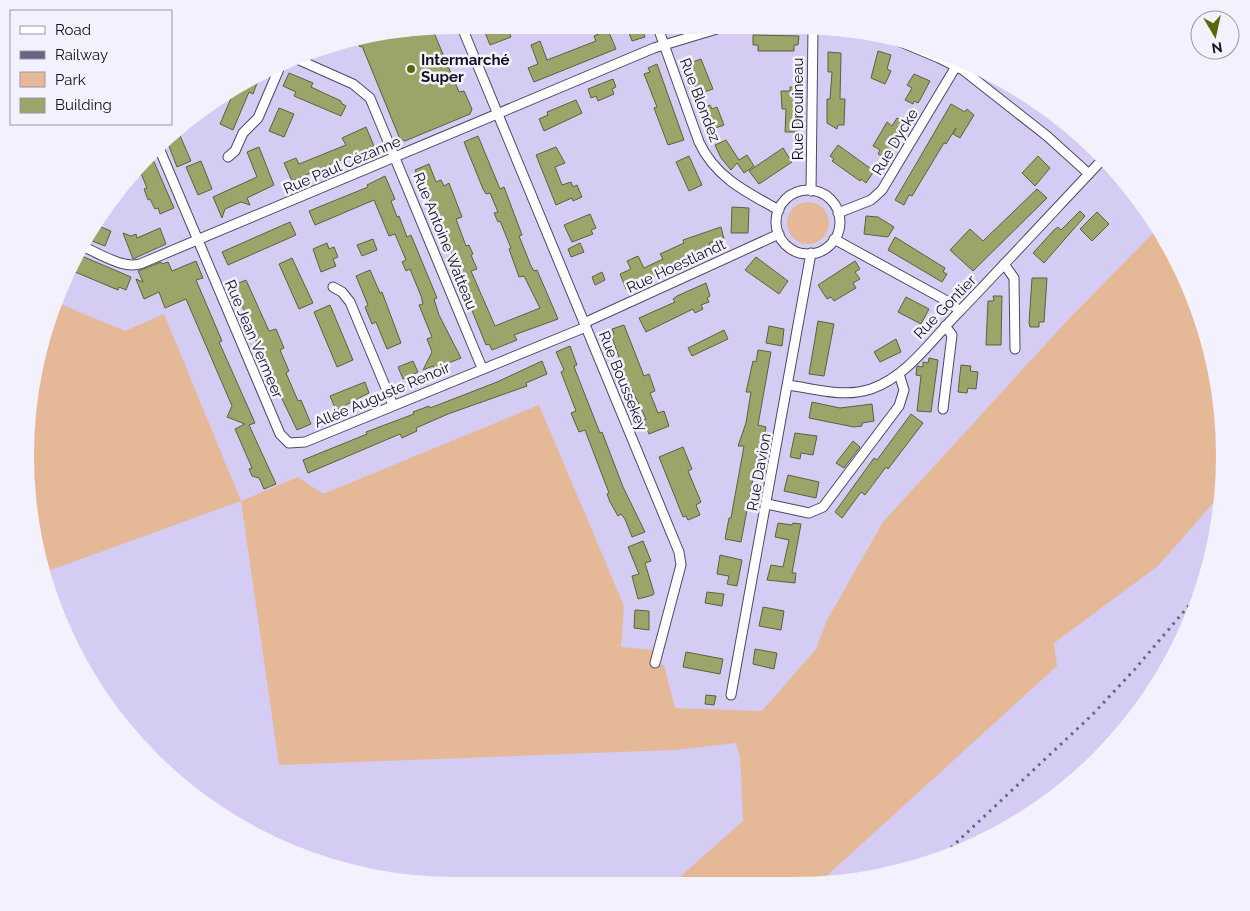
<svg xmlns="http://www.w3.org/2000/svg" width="1250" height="911" viewBox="0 0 1250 911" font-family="Raleway,sans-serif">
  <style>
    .green { fill: #e5b898 }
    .building { fill: #9ba56a; stroke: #5b613c }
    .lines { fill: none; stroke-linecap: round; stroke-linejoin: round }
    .street-casing { stroke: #4f4667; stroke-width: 11 }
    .street { stroke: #fff; stroke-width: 9 }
    .rail { stroke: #6c657f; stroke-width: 3; stroke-dasharray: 2.5 5; stroke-linecap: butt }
    .poi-dot { fill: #5c6608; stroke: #f4f1fe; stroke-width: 2 }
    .labels { text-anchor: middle; stroke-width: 5; stroke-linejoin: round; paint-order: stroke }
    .poi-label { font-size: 15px; font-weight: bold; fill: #14101e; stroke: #f4f1fe; text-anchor: start }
    .street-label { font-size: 15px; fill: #14101e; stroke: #f4f1fe }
  </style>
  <rect width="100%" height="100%" fill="#d5ccf4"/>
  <path class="green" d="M787 223a21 21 0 1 1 42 0a21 21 0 1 1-42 0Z
    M1158 228 1178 262 1172 268 1187 283 1210 344 1224 427 1222 493 1158 566 1054 643 1057 666 820 882 673 883 743 821 740 757 736 743 673 750 279 765 241 501 45 572 29 511V399L58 303 125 331 164 314 241 501 298 477 323 494 539 405 624 606 621 647 652 650 654 665H664L675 708 762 711 816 649 827 620 883 522 1065 323Z"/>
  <path class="building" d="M482 25H506L511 37 490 45Z
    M626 25H651V28L643 32 645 37 632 41Z
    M432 28 459 92 464 91 472 109 470 114 405 141 400 139 362 46 360 47 356 38Z
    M608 30 616 49 534 82 528 68 538 64 531 45 540 41 547 60 596 41 594 36Z
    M753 35 799 36 798 45H794V51H758V45H753Z
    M878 51 891 55 887 69 891 71 885 84 871 78Z
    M828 52 841 53 840 99H845L844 125H838L837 129 827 123V99H830L832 72H828Z
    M701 59 713 89 698 94 687 64Z
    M657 64 684 140 668 145 654 108 657 107 644 74 650 72 648 68Z
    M289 73 313 83 311 87 341 101V103L346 106 341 116 294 96 296 92 283 86Z
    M914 74 930 81 920 100 918 103 914 101 913 104 905 100 912 88 907 85Z
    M259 78 253 94 249 92 233 130 220 124 235 89Z
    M613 79 616 87 612 89 614 94 598 101 596 96 591 98 588 89Z
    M790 87H799V132H785L786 109H782L781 91H790Z
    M576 100 582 113 544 131 539 119 548 115 547 112Z
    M951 104 965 112 967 109 974 115 960 138 953 134 956 128 946 144 944 143 912 196 909 195 904 205 895 200Z
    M710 105 712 109 717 107 724 125 710 130 701 108Z
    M279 108 294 114 284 137 269 131Z
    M897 118 907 124 886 159 878 154 880 150 873 146 887 122 892 126Z
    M366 127 374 146 292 181 284 163 296 158 299 164 346 145 342 138Z
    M178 131 191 161 177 167 167 141Z
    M478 136 500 189 504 187 522 235 519 236 531 266 534 271 537 270 558 319 514 335 517 340 492 350 489 344 486 345 458 276 460 275 439 220 415 170 429 164 436 182 441 180 444 186 449 183 462 217 456 219 466 246 469 245 473 254 471 255 477 269 471 271 495 326 540 308 524 276 519 277 509 249 511 248 500 221 498 222 494 213 498 212 490 193 486 194 483 189 464 142Z
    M726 140 739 160 747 155 754 166 744 173 737 163 731 170 721 158 715 145Z
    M838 145 874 171 866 183 861 179 860 181 832 161 834 159 830 156Z
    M259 147 274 185 247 198 250 205 241 202 225 209 222 218 213 197 257 177 247 152Z
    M556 147 565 163 555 167 562 185 571 182 573 187 577 185 582 197 573 201 572 198 556 205 536 155Z
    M783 148 792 162 759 184 749 171Z
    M151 155 174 208 160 214 158 208 155 209 150 199 148 200 144 189 147 188 138 166Z
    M689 156 702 185 689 191 676 162Z
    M1038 156 1050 168 1035 186 1022 173Z
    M201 161 212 189 198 195 186 167Z
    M385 176 395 199 391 201 397 217 399 216 407 237 411 235 437 298 434 299 439 315 461 358 434 369 433 366 423 370 432 352 427 339 432 337 419 305 423 304 421 296 410 269 406 271 402 262 406 260 395 234 389 236 374 200 315 225 309 211 368 187 367 185Z
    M1037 189 1047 198 973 271 950 250 970 229 983 241Z
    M732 207 749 208 748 233H731Z
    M1080 211 1085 216 1044 263 1033 253 1054 230 1058 227 1061 230Z
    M1097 212 1109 224 1092 241 1080 229Z
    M590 214 596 228 591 230 593 234 572 242 564 225Z
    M866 216 878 217 894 227 888 237 864 234Z
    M290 222 296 235 228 265 222 252Z
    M96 225 111 231 105 246 87 239Z
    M721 227 724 239 709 243 711 247 691 257 692 259 626 289 620 274 631 269 627 261 638 256 644 268 663 259 660 254 684 243 683 240Z
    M160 228 166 244 133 259 123 233 131 236 136 234 137 238Z
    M895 237 945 268 943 272 947 274 942 282 888 250Z
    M373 239 377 250 362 256 357 245Z
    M327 243 329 249 334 247 338 257 333 259 336 266 321 272 313 249Z
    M580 243 584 252 571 257 568 249Z
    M77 254 131 277 126 290 119 287 118 290 68 269Z
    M756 257 788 281 779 294 745 270Z
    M292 258 313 303 299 309 279 264Z
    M196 261 203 278 196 280 222 341 219 342 255 423 249 425 276 484 264 489 259 478 252 476 249 469 252 468 235 429 245 424 227 417 232 406 186 299 165 308 159 292 144 299 136 279 143 282 138 271 161 262 162 264 168 262 172 271Z
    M855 261 860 269 855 272 860 279 853 283 856 288 834 301 831 297 827 299 818 285Z
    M370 270 380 293 382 292 401 343 387 349 376 322 372 324 365 307 368 305 356 276Z
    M602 272 605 280 595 285 592 277Z
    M1032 278H1047L1044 322H1039V327H1030L1029 323Z
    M246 280 269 331 276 329 284 348 280 350 289 371 286 373 298 401 301 400 311 424 297 430 282 399 266 356 257 343 234 285Z
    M706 283 710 296 707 298 709 302 701 305 703 309 695 313 693 309 646 332 639 318 675 302 673 299 677 296Z
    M993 296H1002L1001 345H986L988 301H994Z
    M906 297 929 309 921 324 898 312Z
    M330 305 353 360 337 367 314 312Z
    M818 321 834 324 824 376 809 374Z
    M624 325 644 376 649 374 655 391 650 393 658 413 664 411 669 426 649 434 643 420 646 419 628 382 611 335 614 334 612 329Z
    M769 326 784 329 782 346 766 343Z
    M724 330 728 339 692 356 688 348Z
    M896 339 901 352 880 362 874 352Z
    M570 346 577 365 574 366 576 372 600 433 602 432 623 487 645 532 632 537 625 519 621 514 618 516 610 502 607 494 609 493 585 430 579 432 571 413 576 411 561 372 564 370 556 352Z
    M758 350 771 352 758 425 766 427 763 442 760 441 741 542 725 539 729 518H731L744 446H738L746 423 751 392H746L753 361 756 362Z
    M929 358 938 360 931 412 917 411 921 376 916 375 917 366 923 367V362L928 363Z
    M413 361 418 372 403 379 398 367Z
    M542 361 547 374 526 383 527 386 448 414 416 428 417 431 402 438 400 434 308 473 303 460 367 434 366 432 414 414 413 412 429 406 430 408 497 382Z
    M961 365 971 366 970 371 978 372 976 389 968 388 967 393 958 392Z
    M365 382 369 393 336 410 330 396Z
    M812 402 840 408 872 404 874 421 862 423V426L854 427 809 418Z
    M911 414 923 423 920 427 888 469 886 467 865 495 861 492 842 518 835 512 874 458 877 460Z
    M795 433 817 436 813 455 801 453 800 459 790 457Z
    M853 441 860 447 844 468 836 463Z
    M683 447 692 469 688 471 701 502 696 505 700 515 688 520 686 516 683 517 659 457Z
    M788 475 819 482 816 498 784 491Z
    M778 523 792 525 793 523 801 524 792 573H796L795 583 767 580 771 565 783 567 789 540 775 537Z
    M643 541 651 561 645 563 654 593 653 595 638 599 632 576 639 574 628 547Z
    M720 555 742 560 737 586 727 584 729 576 717 574Z
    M707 592 724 594 722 606 705 603Z
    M763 607 784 611 781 630 759 626Z
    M635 610 649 611V630L634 628Z
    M755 649 777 653 774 669 753 664Z
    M686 652 723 659 720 674 683 667Z
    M706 695 716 696 714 705 705 704Z"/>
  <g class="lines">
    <g class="street-casing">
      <path id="street" d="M461 25 679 552 681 565 655 663
        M657 25 699 142C715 177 746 192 779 210
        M889 37 939 58 963 70 1047 136 1089 174
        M299 60 353 84 370 98 482 368
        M159 148 280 434 289 443 305 442 586 327
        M228 157 235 151 243 133 258 118 279 69
        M776 222a32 32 0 1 1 64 0a32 32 0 1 1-64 0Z
        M811 191 813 27
        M838 213 871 200 882 190 958 63
        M834 239 947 301 960 311
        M82 246C98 253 123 269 140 264L654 48 730 25
        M1004 264 1014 278 1015 349
        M333 287 342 292 350 302 393 405
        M584 323 779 234
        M788 385C816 389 844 398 871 389 906 377 931 341 956 315 1005 264 1053 212 1101 161
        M943 409 952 335 945 326
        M767 504 809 513 823 507 899 406 904 390 899 374
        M731 695 811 253"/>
    </g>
    <use href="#street" class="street"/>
    <path class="rail" d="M940 858 1093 714 1135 669 1203 589"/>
  </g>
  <circle class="poi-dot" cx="411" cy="69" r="5"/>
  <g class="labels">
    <g class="poi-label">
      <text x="421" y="65">Intermarché<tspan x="421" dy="17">Super</tspan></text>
    </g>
    <g class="street-label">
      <text transform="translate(700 100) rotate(69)" y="5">Rue Blondez</text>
      <text transform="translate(798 109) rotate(-90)" y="5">Rue Drouineau</text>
      <text transform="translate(895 142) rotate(-59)" y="5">Rue Dycke</text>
      <text transform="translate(342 165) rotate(-23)" y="5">Rue Paul Cézanne</text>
      <text transform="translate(445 241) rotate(68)" y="5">Rue Antoine Watteau</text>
      <text transform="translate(676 266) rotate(-25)" y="5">Rue Hoestlandt</text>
      <text transform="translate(945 307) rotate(-46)" y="5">Rue Gontier</text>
      <text transform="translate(254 339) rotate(67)" y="5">Rue Jean Vermeer</text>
      <text transform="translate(623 381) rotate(68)" y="5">Rue Boussekey</text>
      <text transform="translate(382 395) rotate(-23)" y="5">Allée Auguste Renoir</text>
      <text transform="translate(759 472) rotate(-80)" y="5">Rue Davion</text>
    </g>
  </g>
  <path d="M0 0H1250V911H0ZM455 34H795A421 421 0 0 1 1216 455V456A421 421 0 0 1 795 877H455A421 421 0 0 1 34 456V455A421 421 0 0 1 455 34Z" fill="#f4f1fe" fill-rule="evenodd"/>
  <rect x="10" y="10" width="162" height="115" fill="#f4f1fe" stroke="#9a97a4"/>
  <rect x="20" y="26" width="25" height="8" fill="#ffffff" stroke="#9a97a4"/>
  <text x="55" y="35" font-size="15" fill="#14101e">Road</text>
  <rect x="20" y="51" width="25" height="8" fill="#6c657f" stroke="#9a97a4"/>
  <text x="55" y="60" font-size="15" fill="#14101e">Railway</text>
  <rect x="20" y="72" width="25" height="15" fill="#e5b898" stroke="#9a97a4"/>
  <text x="55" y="85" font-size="15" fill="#14101e">Park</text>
  <rect x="20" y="98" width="25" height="15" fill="#9ba56a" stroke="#9a97a4"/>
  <text x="55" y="110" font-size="15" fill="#14101e">Building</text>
  <g transform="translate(1215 35) rotate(171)"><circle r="24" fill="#f4f1fe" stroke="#9a97a4"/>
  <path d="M0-4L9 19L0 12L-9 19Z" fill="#5c6608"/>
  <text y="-8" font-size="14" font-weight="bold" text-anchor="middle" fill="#14101e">N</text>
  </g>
</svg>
